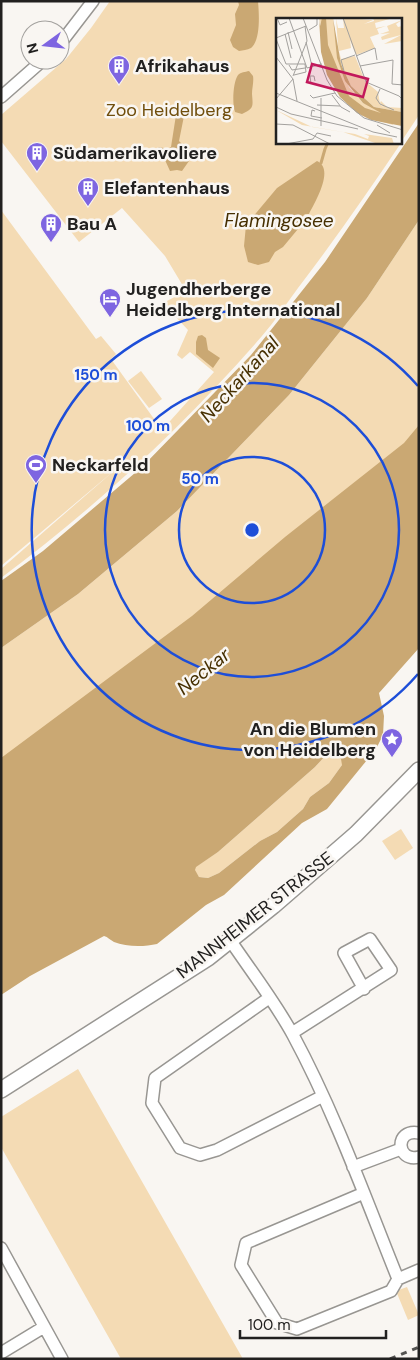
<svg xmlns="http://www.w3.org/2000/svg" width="420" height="1360" viewBox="0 0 420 1360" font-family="'DM Sans',sans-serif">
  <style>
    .green { fill: #f4dbb4 }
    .water { fill: #caa873; fill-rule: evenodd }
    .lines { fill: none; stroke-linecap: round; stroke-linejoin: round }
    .stream { stroke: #caa873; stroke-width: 3 }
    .minor-casing { stroke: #989692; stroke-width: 14 }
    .tertiary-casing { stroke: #989692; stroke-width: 18 }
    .minor { stroke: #fff; stroke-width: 11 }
    .tertiary { stroke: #fff; stroke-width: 15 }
    .rail { stroke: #555452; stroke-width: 3; stroke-dasharray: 6 6; stroke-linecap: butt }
    .ring { fill: none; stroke: #1d4ed8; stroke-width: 2.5 }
    .labels { text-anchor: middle; stroke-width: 5; stroke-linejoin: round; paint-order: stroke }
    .poi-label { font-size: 18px; font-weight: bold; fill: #222120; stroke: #f9f6f2; text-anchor: start }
    .park-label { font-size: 18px; fill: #704e0c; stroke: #f9f6f2 }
    .street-label { font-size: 18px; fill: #222120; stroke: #f9f6f2 }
    .water-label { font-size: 19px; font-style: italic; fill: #462f01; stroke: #f9f6f2 }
    .inset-road { fill: none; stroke: #a3a19e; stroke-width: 1 }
    .view { fill: #c2185b; fill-opacity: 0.15; stroke: #c2185b; stroke-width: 2.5 }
    .inset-edge { fill: none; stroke: #222120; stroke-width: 2.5 }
    .centre { fill: #1d4ed8; stroke: #f9f6f2; stroke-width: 2.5 }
    .ring-label { font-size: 15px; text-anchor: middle; font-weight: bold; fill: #1d4ed8; stroke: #f9f6f2; stroke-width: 5; stroke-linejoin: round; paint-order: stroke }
  </style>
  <rect width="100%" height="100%" fill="#f9f6f2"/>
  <path class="green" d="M110 1H419V115L401 142V19H278V142L401 143C368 192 334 241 298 288 286 304 275 321 262 336 184 426 96 507 1 578V569L116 469 1 566V210L96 339 101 336 116 354 111 359 162 430 214 372 190 352 182 359 177 355 188 330 174 315 165 302 186 291 165 256 122 208 79 242 1 141V115L66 59 91 28Z
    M419 220V530L1 864V648L78 594 177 511 289 395 367 298Z
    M141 371 162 399 149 408 128 381Z
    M333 753 337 754 342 759V765L329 783 310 797 303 809 277 832 260 841 219 873 208 878 199 877 194 870 195 867 218 852 315 767 327 754Z
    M401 829 413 848 395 860 382 841Z
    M78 1069 243 1359H121L1 1147V1117Z
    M407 1287 419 1315 408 1320 396 1291Z"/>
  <path class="water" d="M238 1H258C259 13 261 40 251 48 247 50 243 50 239 51L233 47 230 40 236 25 235 14 239 5Z
    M249 71 253 76C254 82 252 88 252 94 253 107 254 108 242 114L235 112C232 104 233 82 238 75 241 72 245 72 249 71Z
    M176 115 184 116 179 141 182 144 181 150 189 158V161L182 171 177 170 170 171 165 160 156 152V149L159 147 168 149 171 147Z
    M419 123V220L367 298 289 395 177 511 78 594 1 648V581L43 551 142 467 251 355 325 262Z
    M317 161C335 169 315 202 309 214H305L303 216V223L283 247 275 252 269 262 258 265 248 262 244 246 246 225 277 188Z
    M202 335 206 338 208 350 220 358 213 368 196 354V342L198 336Z
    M419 425V648L379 693 384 716 383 735 376 749 327 809 302 823 224 895 206 905 157 944C144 947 126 947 114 942 110 940 108 937 104 936L30 976 1 995V758L192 616 285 537 404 443ZM333 753 337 754 341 759 342 765 329 783 310 797 303 809 277 832 260 841 219 873 208 878 199 877 195 870 196 867 218 852 315 767 327 754Z"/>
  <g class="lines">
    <path class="stream" d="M321 163 325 149 328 142"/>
    <g class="minor-casing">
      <path id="minor" d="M60 44 93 1
        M1 97 43 60
        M230 940C251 971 275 1002 293 1035 335 1113 365 1197 398 1279
        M269 998 155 1078 152 1103 180 1148 200 1155 217 1150 323 1096
        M292 1033 391 970 370 939 344 953 364 989
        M419 1133C394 1128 396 1163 419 1157
        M353 1167 401 1149
        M364 1193 246 1243 241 1265 277 1323 297 1329 391 1291 398 1279
        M1 1248 62 1359
        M398 1279 419 1270
        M1 1353 44 1327"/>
    </g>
    <g class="tertiary-casing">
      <path id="tertiary" d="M1 1090 208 958 273 906 356 834 419 770"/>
    </g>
    <use href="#minor" class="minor"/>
    <use href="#tertiary" class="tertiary"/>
    <path class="rail" d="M390 1359 419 1347"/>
  </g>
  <g class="ring">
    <circle cx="252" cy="530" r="73"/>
    <circle cx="252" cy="530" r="147"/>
    <path d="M418 674A220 220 0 1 1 418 386"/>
  </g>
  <defs>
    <g id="building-pin" transform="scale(1.125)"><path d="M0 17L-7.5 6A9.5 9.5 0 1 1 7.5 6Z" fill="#7e65e1" stroke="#f9f6f2"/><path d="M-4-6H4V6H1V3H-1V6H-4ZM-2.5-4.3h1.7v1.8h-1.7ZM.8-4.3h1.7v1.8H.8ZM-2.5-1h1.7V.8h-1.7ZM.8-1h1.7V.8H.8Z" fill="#fff"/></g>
    <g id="hotel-pin" transform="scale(1.125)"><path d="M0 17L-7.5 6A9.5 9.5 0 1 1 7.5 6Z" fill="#7e65e1" stroke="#f9f6f2"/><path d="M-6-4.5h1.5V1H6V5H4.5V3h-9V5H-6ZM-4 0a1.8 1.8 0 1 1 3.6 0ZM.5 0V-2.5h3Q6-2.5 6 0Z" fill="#fff"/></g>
    <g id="stadium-pin" transform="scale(1.125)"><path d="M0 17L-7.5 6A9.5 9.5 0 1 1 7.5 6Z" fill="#7e65e1" stroke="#f9f6f2"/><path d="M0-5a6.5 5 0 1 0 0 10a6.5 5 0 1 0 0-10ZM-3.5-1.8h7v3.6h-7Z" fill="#fff"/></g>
    <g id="sight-pin" transform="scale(1.125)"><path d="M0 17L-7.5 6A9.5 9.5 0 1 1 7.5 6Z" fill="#7e65e1" stroke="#f9f6f2"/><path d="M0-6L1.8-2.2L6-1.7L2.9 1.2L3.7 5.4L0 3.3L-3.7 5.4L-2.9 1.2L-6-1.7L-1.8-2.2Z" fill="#fff"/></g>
  </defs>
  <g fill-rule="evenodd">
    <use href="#building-pin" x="119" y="66"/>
    <use href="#building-pin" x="37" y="153"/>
    <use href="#building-pin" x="88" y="188"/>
    <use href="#building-pin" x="51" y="224"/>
    <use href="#hotel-pin" x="110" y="299"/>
    <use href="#stadium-pin" x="36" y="465"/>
    <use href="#sight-pin" x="392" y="739"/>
  </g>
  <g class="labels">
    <g class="poi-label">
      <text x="135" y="72">Afrikahaus</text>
      <text x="53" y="159">Südamerikavoliere</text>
      <text x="104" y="194">Elefantenhaus</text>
      <text x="67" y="230">Bau A</text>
      <text x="126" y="295">Jugendherberge<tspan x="126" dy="21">Heidelberg International</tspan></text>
      <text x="52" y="471">Neckarfeld</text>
      <text x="376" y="735" text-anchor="end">An die Blumen<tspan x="376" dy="21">von Heidelberg</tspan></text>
    </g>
    <g class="park-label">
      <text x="169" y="116">Zoo Heidelberg</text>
    </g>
    <g class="street-label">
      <text transform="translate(255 915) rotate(-38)" y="6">MANNHEIMER STRASSE</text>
    </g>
    <g class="water-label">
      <text x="279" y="227">Flamingosee</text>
      <text transform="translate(239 379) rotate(-48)" y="7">Neckarkanal</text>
      <text transform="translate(203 671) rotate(-39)" y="7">Neckar</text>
    </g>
  </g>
  <g transform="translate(276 18)">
    <rect width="126" height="126" fill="#f9f6f2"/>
    <path d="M43 0H57L63 46 73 69 87 85 113 95 117 107 94 100 71 81 56 50ZM60 0 62 10H68L67 0 97 2 88 6 98 3 97 0H117L99 5 100 10 110 8 101 11 103 16 94 19 99 30 80 37 74 22 75 30 63 33 65 41 79 38 89 63 102 74 104 86 108 90 104 85 105 83 111 89 126 90V94L98 89 75 68 65 46 62 28ZM126 2 120 6 122 9 126 8V23L108 26 125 17 106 22 105 19 114 15 104 16 113 13 111 8ZM0 92 36 109 79 116 92 121 93 118 88 116 116 120 118 126H102L67 114 26 107Z" fill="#f4dbb4"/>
    <path d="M43 0 44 8 46 0H50L52 27 73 78 89 90 105 95 87 85 69 63 61 40 57 0 65 46 75 68 98 89 126 94V108L95 102 81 95 64 79 51 57 45 34Z" fill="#caa873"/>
    <path class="inset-road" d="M1 0 4 7 11 4M13 0 31 50 46 46M27 0 51 62 61 78 88 100 127 112M67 0 90 64 123 78 127 82M33 12 41 7V0M12 14 16 31M9 16 15 40M0 20 30 8M0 21 10 46H29L30 54 18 57M30 24 36 48M80 38 99 30 101 42M0 39 17 61M117 42 116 66 127 67M13 47 16 52 29 50M84 48 117 42M68 53 65 42 79 37M17 58 31 23 29 8M17 61 21 83M35 66 34 58H38L39 63M104 71 100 80 104 86 118 92M0 75 97 114 121 119M34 77 37 80 59 75M56 77 65 89 74 94M0 81 17 61M41 87 64 88M0 89 15 96M39 93 36 92 35 98 46 100M15 96 82 111M0 106 17 107 54 126M101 107 114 115M45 108V80M10 126 37 121 41 115 55 118"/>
    <path class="view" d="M36 46 92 61 87 79 31 64Z"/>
    <rect width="126" height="126" class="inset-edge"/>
  </g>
  <circle cx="252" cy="530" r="8" class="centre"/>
  <g class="ring-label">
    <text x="96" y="380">150 m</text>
    <text x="148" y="431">100 m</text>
    <text x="200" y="484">50 m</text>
  </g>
  <rect width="420" height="1360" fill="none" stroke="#222120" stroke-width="5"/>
  <g transform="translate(45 45) rotate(255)"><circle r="24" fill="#f9f6f2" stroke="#a3a19e"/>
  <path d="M0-4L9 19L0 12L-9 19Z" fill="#7e65e1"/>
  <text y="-8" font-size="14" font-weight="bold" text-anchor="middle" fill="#222120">N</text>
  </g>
  <path d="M240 1330v8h146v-8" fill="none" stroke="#222120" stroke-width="2.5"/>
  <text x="248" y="1330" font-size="15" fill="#222120" stroke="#f9f6f2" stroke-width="4" paint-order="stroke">100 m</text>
</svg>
